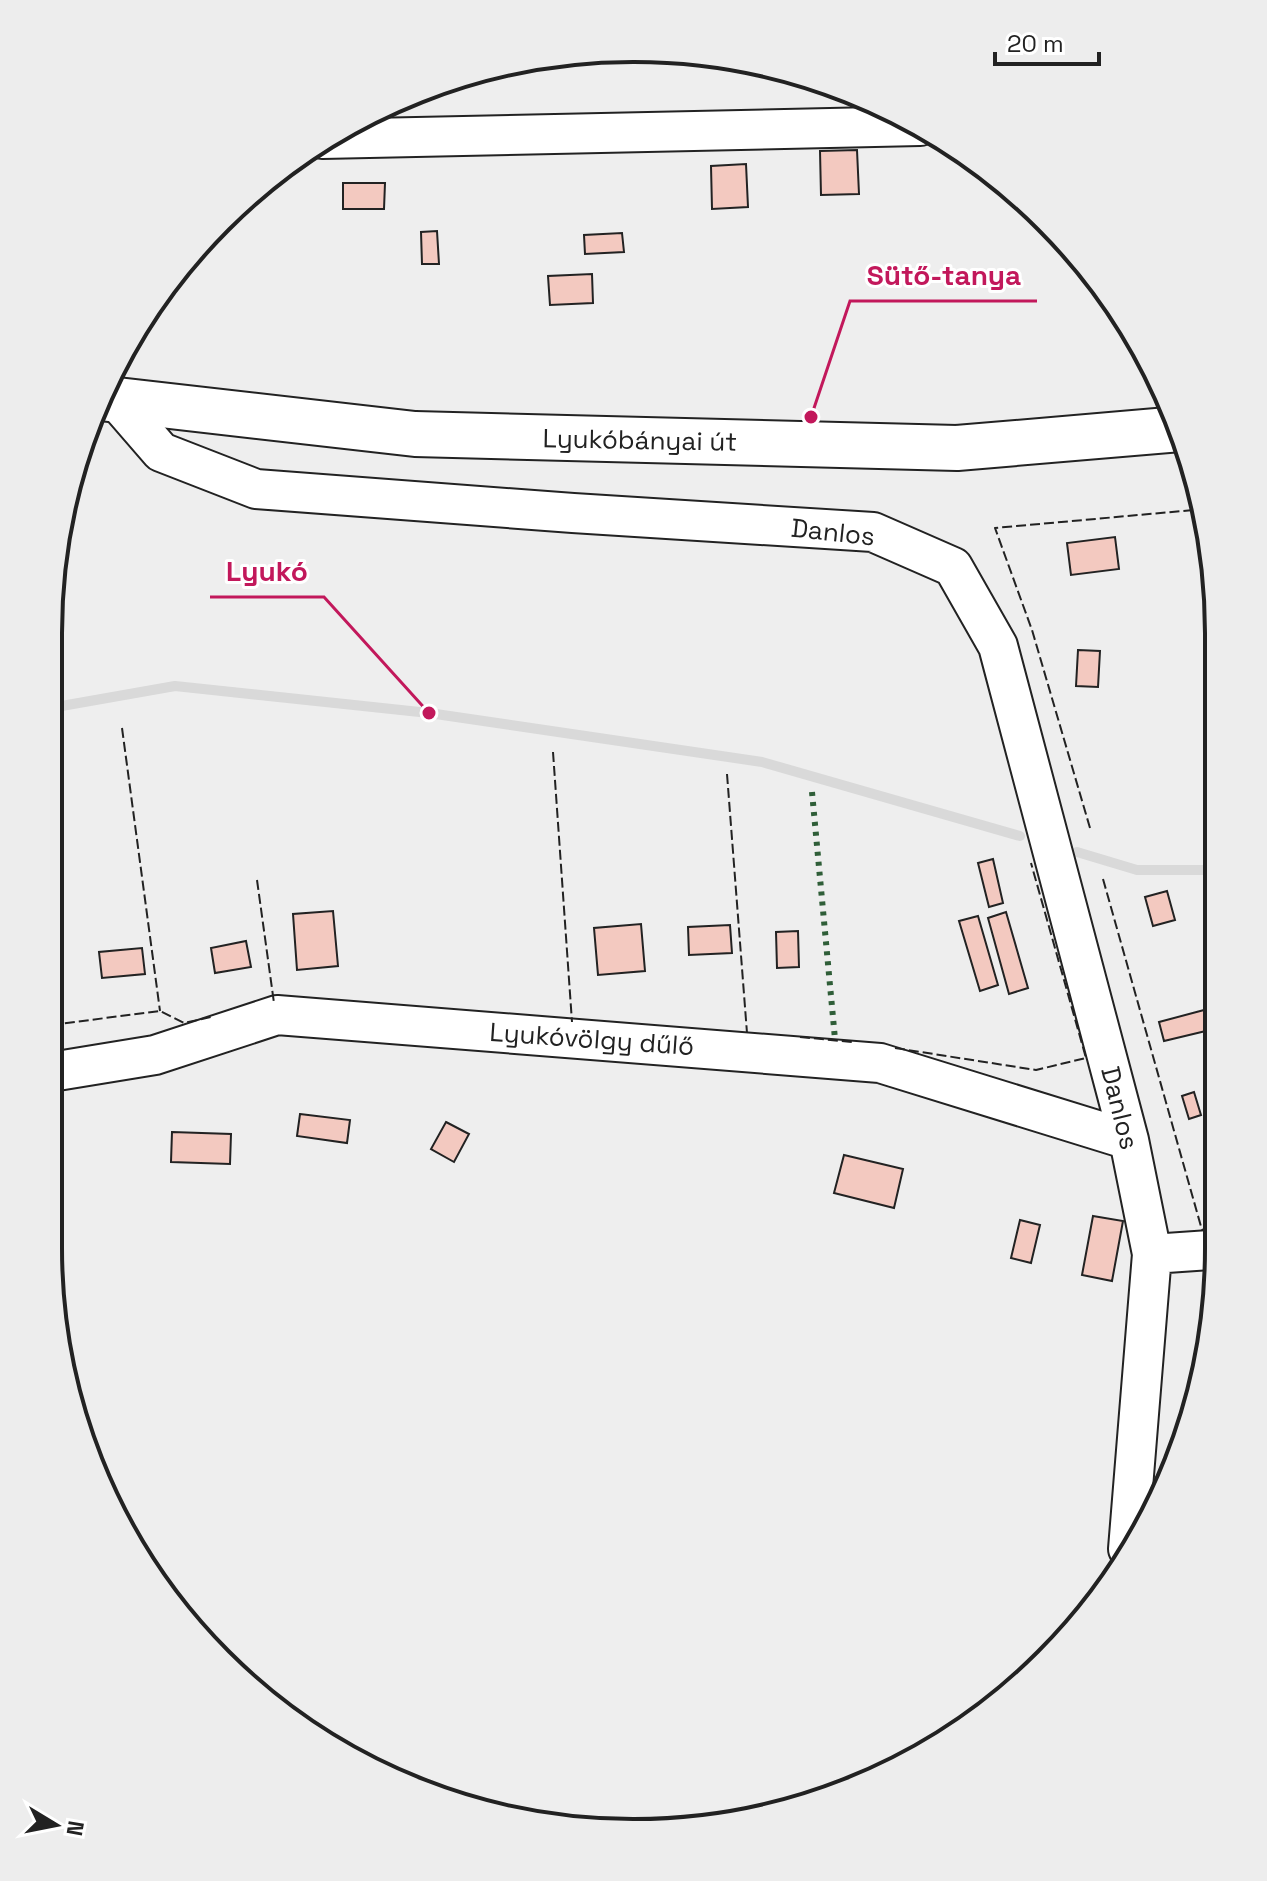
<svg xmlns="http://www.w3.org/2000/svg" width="1267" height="1881" viewBox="0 0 1267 1881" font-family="'Space Grotesk',sans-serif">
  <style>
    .garden { fill: #eee; stroke: #6f6f6f; stroke-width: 2 }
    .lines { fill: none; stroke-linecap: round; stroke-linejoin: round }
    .stream { stroke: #d9d9d9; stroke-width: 10 }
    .building { fill: #f3c9c0; stroke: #222; stroke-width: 2 }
    .minor-casing { stroke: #222; stroke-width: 42 }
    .major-casing { stroke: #222; stroke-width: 48 }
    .minor { stroke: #fff; stroke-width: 38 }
    .major { stroke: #fff; stroke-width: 44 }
    .hedge { stroke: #2f5e38; stroke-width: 6; stroke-dasharray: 4 6; stroke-linecap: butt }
    .fence { stroke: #222; stroke-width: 2; stroke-dasharray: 10 4; stroke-linecap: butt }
    .labels { text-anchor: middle; stroke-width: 6; stroke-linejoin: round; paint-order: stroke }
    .street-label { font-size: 26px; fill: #222; stroke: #fff }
    .rim { fill: none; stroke: #222; stroke-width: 4 }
    .leader { fill: none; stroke: #c2185b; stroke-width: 3 }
    .callout-dot { fill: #c2185b; stroke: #fff; stroke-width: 3 }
    .callout-label { font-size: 28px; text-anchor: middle; font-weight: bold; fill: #c2185b; stroke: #fff; stroke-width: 6; stroke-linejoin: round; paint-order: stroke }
  </style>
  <rect width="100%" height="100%" fill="#fff"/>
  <path class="garden" d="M633 48 747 59 857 92 958 146 1047 219 1120 308 1174 409 1208 519 1219 634 1208 1361 1158 1507 1048 1661 926 1755 748 1822 595 1832 410 1789 277 1712 147 1573 79 1435 48 1247 59 520 109 374 219 220 308 147 409 93 519 59Z"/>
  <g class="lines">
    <path class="stream" d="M56 707 175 686 429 713 762 762 1020 836
      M1077 852 1137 870H1215"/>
  </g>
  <path class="building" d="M857 150 859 194 821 195 820 151Z
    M746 164 748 207 712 209 711 166Z
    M343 183H385L384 209H343Z
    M437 231 439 264H422L421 232Z
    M622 233 624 252 585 254 584 235Z
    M592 274 593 303 550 305 548 276Z
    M1115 537 1119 569 1071 575 1067 543Z
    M1078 650 1100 651 1098 687 1076 686Z
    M993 859 1003 903 989 907 978 863Z
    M1167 891 1175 920 1153 926 1145 897Z
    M333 911 338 966 297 970 293 914Z
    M1006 912 1028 988 1009 994 988 918Z
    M978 916 998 985 980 991 959 921Z
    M641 924 645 971 598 975 594 928Z
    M730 925 732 953 689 955 688 927Z
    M798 931 799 967 777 968 776 932Z
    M246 941 251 967 215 973 211 948Z
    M142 948 145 974 102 978 99 952Z
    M1204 1010 1210 1030 1164 1041 1159 1022Z
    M1194 1092 1201 1115 1189 1119 1182 1096Z
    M300 1114 350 1120 347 1143 297 1136Z
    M446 1122 469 1134 454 1162 431 1149Z
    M172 1132 231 1134 230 1164 171 1162Z
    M844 1155 903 1169 894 1208 834 1193Z
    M1093 1216 1123 1221 1112 1281 1082 1275Z
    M1020 1220 1040 1225 1031 1263 1011 1258Z"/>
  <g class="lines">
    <g class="minor-casing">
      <path id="minor" d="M322 139 920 126
        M116 400 161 452 256 489 573 513 873 532 953 567 998 646 1129 1140 1152 1254 1128 1549
        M51 1072 155 1055 277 1015 880 1063 1129 1140
        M1152 1254 1210 1250"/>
    </g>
    <g class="major-casing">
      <path id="major" d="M100 398 415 434 957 448 1180 429"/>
    </g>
    <use href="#minor" class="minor"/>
    <use href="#major" class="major"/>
    <path class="hedge" d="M812 792 835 1039"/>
    <path class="fence" d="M122 728 160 1011
      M553 752 572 1022
      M727 774 747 1033
      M1090 828 1032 630 995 528 1205 509
      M1103 879 1202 1230 1210 1227
      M257 880 274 1003
      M51 1025 160 1011 184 1023 211 1017
      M800 1037 852 1042
      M895 1048 1036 1070 1086 1058 1031 863"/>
  </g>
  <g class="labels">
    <g class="street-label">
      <text transform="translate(640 440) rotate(1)" y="9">Lyukóbányai út</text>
      <text transform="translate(833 532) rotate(6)" y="9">Danlos</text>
      <text transform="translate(592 1039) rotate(4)" y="9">Lyukóvölgy dűlő</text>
      <text transform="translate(1120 1108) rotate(76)" y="9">Danlos</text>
    </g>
  </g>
  <path d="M0 0H1267V1881H0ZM633 62H634A571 571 0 0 1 1205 633V1248A571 571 0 0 1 634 1819H633A571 571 0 0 1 62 1248V633A571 571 0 0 1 633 62Z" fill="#ededed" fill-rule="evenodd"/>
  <path class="rim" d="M633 62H634A571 571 0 0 1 1205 633V1248A571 571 0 0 1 634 1819H633A571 571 0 0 1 62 1248V633A571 571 0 0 1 633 62Z"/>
  <path class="leader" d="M811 417L850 301H1037M429 713L324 597H210"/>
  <g class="callout-dot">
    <circle cx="811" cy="417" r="8"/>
    <circle cx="429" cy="713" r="8"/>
  </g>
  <g class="callout-label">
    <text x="944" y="285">Sütő-tanya</text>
    <text x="267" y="581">Lyukó</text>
  </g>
  <g transform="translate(56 1825) rotate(100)" stroke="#ffffff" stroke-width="6" paint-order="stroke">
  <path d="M0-6L14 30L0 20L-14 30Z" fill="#222222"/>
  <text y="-12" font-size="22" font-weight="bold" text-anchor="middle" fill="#222222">N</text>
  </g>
  <path d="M995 52v12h104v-12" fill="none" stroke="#222222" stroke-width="4"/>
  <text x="1007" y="52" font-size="24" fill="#222222" stroke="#ffffff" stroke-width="6" paint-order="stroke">20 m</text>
</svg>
